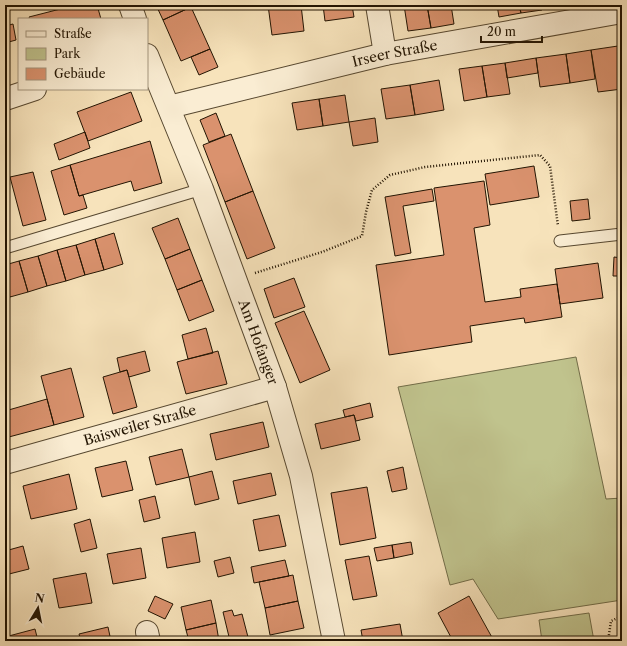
<svg xmlns="http://www.w3.org/2000/svg" width="627" height="646" viewBox="0 0 627 646" font-family="'Libre Caslon Text',serif">
  <style>
    .green { fill: #c0c38d; stroke: #716c48 }
    .building { fill: #da926e; stroke: #221402 }
    .lines { fill: none; stroke-linecap: round; stroke-linejoin: round }
    .lane-casing { stroke: #574830; stroke-width: 13 }
    .street-casing { stroke: #574830; stroke-width: 24 }
    .path { stroke: #221402; stroke-width: 2.5; stroke-dasharray: 1 2; stroke-linecap: butt }
    .lane { stroke: #faedd3; stroke-width: 11 }
    .street { stroke: #faedd3; stroke-width: 22 }
    .labels { text-anchor: middle; stroke-width: 3; stroke-linejoin: round; paint-order: stroke }
    .street-label { font-size: 14px; fill: #221402; stroke: #faedd3 }
  </style>
  <rect width="100%" height="100%" fill="#f7e3bb"/>
  <filter id="stains"><feTurbulence type="fractalNoise" baseFrequency=".005" numOctaves="4"/><feColorMatrix values="0 0 0 0 .2 0 0 0 0 .09 0 0 0 0 .02 0 0 0 .5 -.17"/></filter>
  <radialGradient id="worn" r=".72"><stop offset=".6" stop-color="#630" stop-opacity="0"/><stop offset="1" stop-color="#630" stop-opacity=".3"/></radialGradient>
  <path class="green" d="M576 357 606 499 622 498V600L498 619 473 579 450 585 398 387Z
    M589 613 594 641H542L539 620Z"/>
  <path class="building" d="M76 5H97L101 19H30L29 17Z
    M156 5H190L191 7 163 20Z
    M268 5H301L304 31 272 35Z
    M323 5H352L354 17 325 21Z
    M404 5H427L431 28 408 31Z
    M427 5H451L454 24 431 28Z
    M497 5H519L521 13 499 17Z
    M519 5H542V10L521 13Z
    M580 5H599L580 8Z
    M191 7 210 49 181 61 163 20Z
    M13 24 16 40 5 43V26Z
    M622 45V73L618 46Z
    M618 46 622 73V89L598 92 591 50Z
    M210 49 218 67 199 75 191 57Z
    M591 50 595 79 570 83 566 54Z
    M566 54 570 83 540 87 536 58Z
    M536 58 538 73 507 78 505 63Z
    M505 63 510 94 487 97 482 66Z
    M482 66 487 97 464 101 459 69Z
    M439 80 444 110 415 115 410 85Z
    M410 85 415 115 386 119 381 89Z
    M131 92 142 121 88 141 77 112Z
    M345 95 349 122 323 126 319 99Z
    M319 99 323 126 297 130 292 103Z
    M216 113 225 136 209 142 200 120Z
    M375 118 378 142 353 146 349 122Z
    M85 132 90 148 59 160 54 144Z
    M231 134 253 191 225 202 203 145Z
    M150 141 162 183 134 191 131 181 79 196 70 165Z
    M70 165 79 196 83 195 87 208 64 215 51 171Z
    M534 166 539 197 490 205 485 174Z
    M33 172 46 220 23 226 10 177Z
    M484 181 490 225 474 228 485 302 521 297 520 289 557 284 562 317 525 323 524 318 470 326 472 342 389 355 376 265 444 255 434 188Z
    M432 189 434 201 403 206 411 253 395 256 385 197Z
    M253 191 275 248 247 259 225 202Z
    M588 199 590 219 572 221 570 201Z
    M178 218 190 249 165 259 152 228Z
    M114 233 123 264 104 270 95 239Z
    M95 239 104 270 85 275 76 245Z
    M76 245 85 275 66 281 57 250Z
    M190 249 202 280 177 290 165 259Z
    M57 250 66 281 47 286 38 256Z
    M38 256 47 286 28 292 19 261Z
    M614 257 622 258V276H613Z
    M19 261 28 292 10 297 5 282V265Z
    M598 263 603 298 560 304 555 269Z
    M294 278 305 307 274 318 264 289Z
    M202 280 214 311 189 321 177 290Z
    M5 282 10 297 5 299Z
    M304 311 330 370 300 383 275 323Z
    M206 328 213 353 188 359 182 335Z
    M145 351 150 371 129 377 127 370 120 372 117 358Z
    M218 351 227 384 186 394 177 362Z
    M71 368 84 417 54 425 41 376Z
    M127 370 137 407 113 414 103 377Z
    M47 399 54 425 5 438V411Z
    M370 403 373 417 356 421 354 415 345 417 343 410Z
    M354 415 360 440 321 449 315 424Z
    M263 422 269 447 216 460 210 434Z
    M622 425V461H619Z
    M182 449 189 477 156 485 149 457Z
    M126 461 133 490 102 497 95 468Z
    M403 467 407 489 392 492 387 471Z
    M212 471 219 499 195 505 189 477Z
    M271 473 276 495 238 504 233 481Z
    M69 474 77 509 31 519 23 486Z
    M367 487 376 538 340 545 331 493Z
    M155 496 160 518 144 522 139 500Z
    M279 515 286 546 259 551 253 520Z
    M90 519 97 548 81 552 74 524Z
    M195 532 200 562 167 568 162 538Z
    M411 542 413 554 394 558 392 545Z
    M392 545 394 558 377 561 374 548Z
    M23 546 29 569 9 574 5 559V551Z
    M141 548 146 578 113 584 107 554Z
    M369 556 377 596 353 600 345 560Z
    M230 557 234 573 218 577 214 561Z
    M285 560 289 576 254 583 251 567Z
    M86 573 92 603 59 608 53 579Z
    M293 575 298 601 265 608 259 582Z
    M155 596 173 604 165 619 148 611Z
    M469 596 494 641H453L438 613Z
    M211 600 216 623 186 630 181 607Z
    M298 601 304 628 270 635 265 608Z
    M232 610 234 616 242 614 249 641H230L223 612Z
    M216 623 219 641H189L186 630Z
    M400 624 403 641H363L361 630Z
    M108 627 111 641H81L79 634Z
    M35 629 38 641H5V637Z"/>
  <g class="lines">
    <g class="lane-casing">
      <path id="lane" d="M560 241 622 234
        M5 248 202 189"/>
    </g>
    <g class="street-casing">
      <g id="street">
        <path d="M130 5 135 19"/>
        <path d="M377 5 385 54"/>
        <path id="s1" d="M147 55 202 189 275 387 301 476 334 641"/>
        <path d="M5 99 35 89"/>
        <path id="s2" d="M169 107 385 54 622 12"/>
        <path id="s3" d="M5 463 275 387"/>
        <path d="M147 632 149 641"/>
      </g>
    </g>
    <path class="path" d="M255 273 322 252 362 236 366 212 372 190 390 175 425 167 540 155 550 166 558 226
      M608 641 611 621 622 616"/>
    <use href="#lane" class="lane"/>
    <use href="#street" class="street"/>
  </g>
  <g class="labels">
    <g class="street-label">
      <text dy="5" stroke="none"><textPath href="#s2" startOffset="232">Irseer Straße</textPath></text>
      <text dy="5" stroke="none"><textPath href="#s1" startOffset="308">Am Hofanger</textPath></text>
      <text dy="5" stroke="none"><textPath href="#s3" startOffset="140">Baisweiler Straße</textPath></text>
    </g>
  </g>
  <rect width="627" height="646" fill="none" stroke="#f7e3bb" stroke-width="20"/>
  <rect x="6" y="6" width="615" height="634" fill="none" stroke="#221402" stroke-width="2"/>
  <rect x="10" y="10" width="607" height="626" fill="none" stroke="#221402"/>
  <rect x="18" y="18" width="130" height="72" fill="#faedd3" stroke="#a4967f"/>
  <rect x="26" y="31" width="20" height="6" fill="#faedd3" stroke="#a4967f"/>
  <text x="54" y="38" font-size="12" fill="#221402">Straße</text>
  <rect x="26" y="48" width="20" height="12" fill="#c0c38d" stroke="#a4967f"/>
  <text x="54" y="58" font-size="12" fill="#221402">Park</text>
  <rect x="26" y="68" width="20" height="12" fill="#da926e" stroke="#a4967f"/>
  <text x="54" y="78" font-size="12" fill="#221402">Gebäude</text>
  <g transform="translate(38 608) rotate(10)" stroke="#faedd3" stroke-width="3" paint-order="stroke">
  <path d="M0-3L7 15L0 10L-7 15Z" fill="#221402"/>
  <text y="-6" font-size="11" font-weight="bold" text-anchor="middle" fill="#221402">N</text>
  </g>
  <path d="M481 36v6h61v-6" fill="none" stroke="#221402" stroke-width="2"/>
  <text x="487" y="36" font-size="12" fill="#221402" stroke="#faedd3" stroke-width="3" paint-order="stroke">20 m</text>
  <rect width="100%" height="100%" filter="url(#stains)"/>
  <rect width="100%" height="100%" fill="url(#worn)"/>
</svg>
